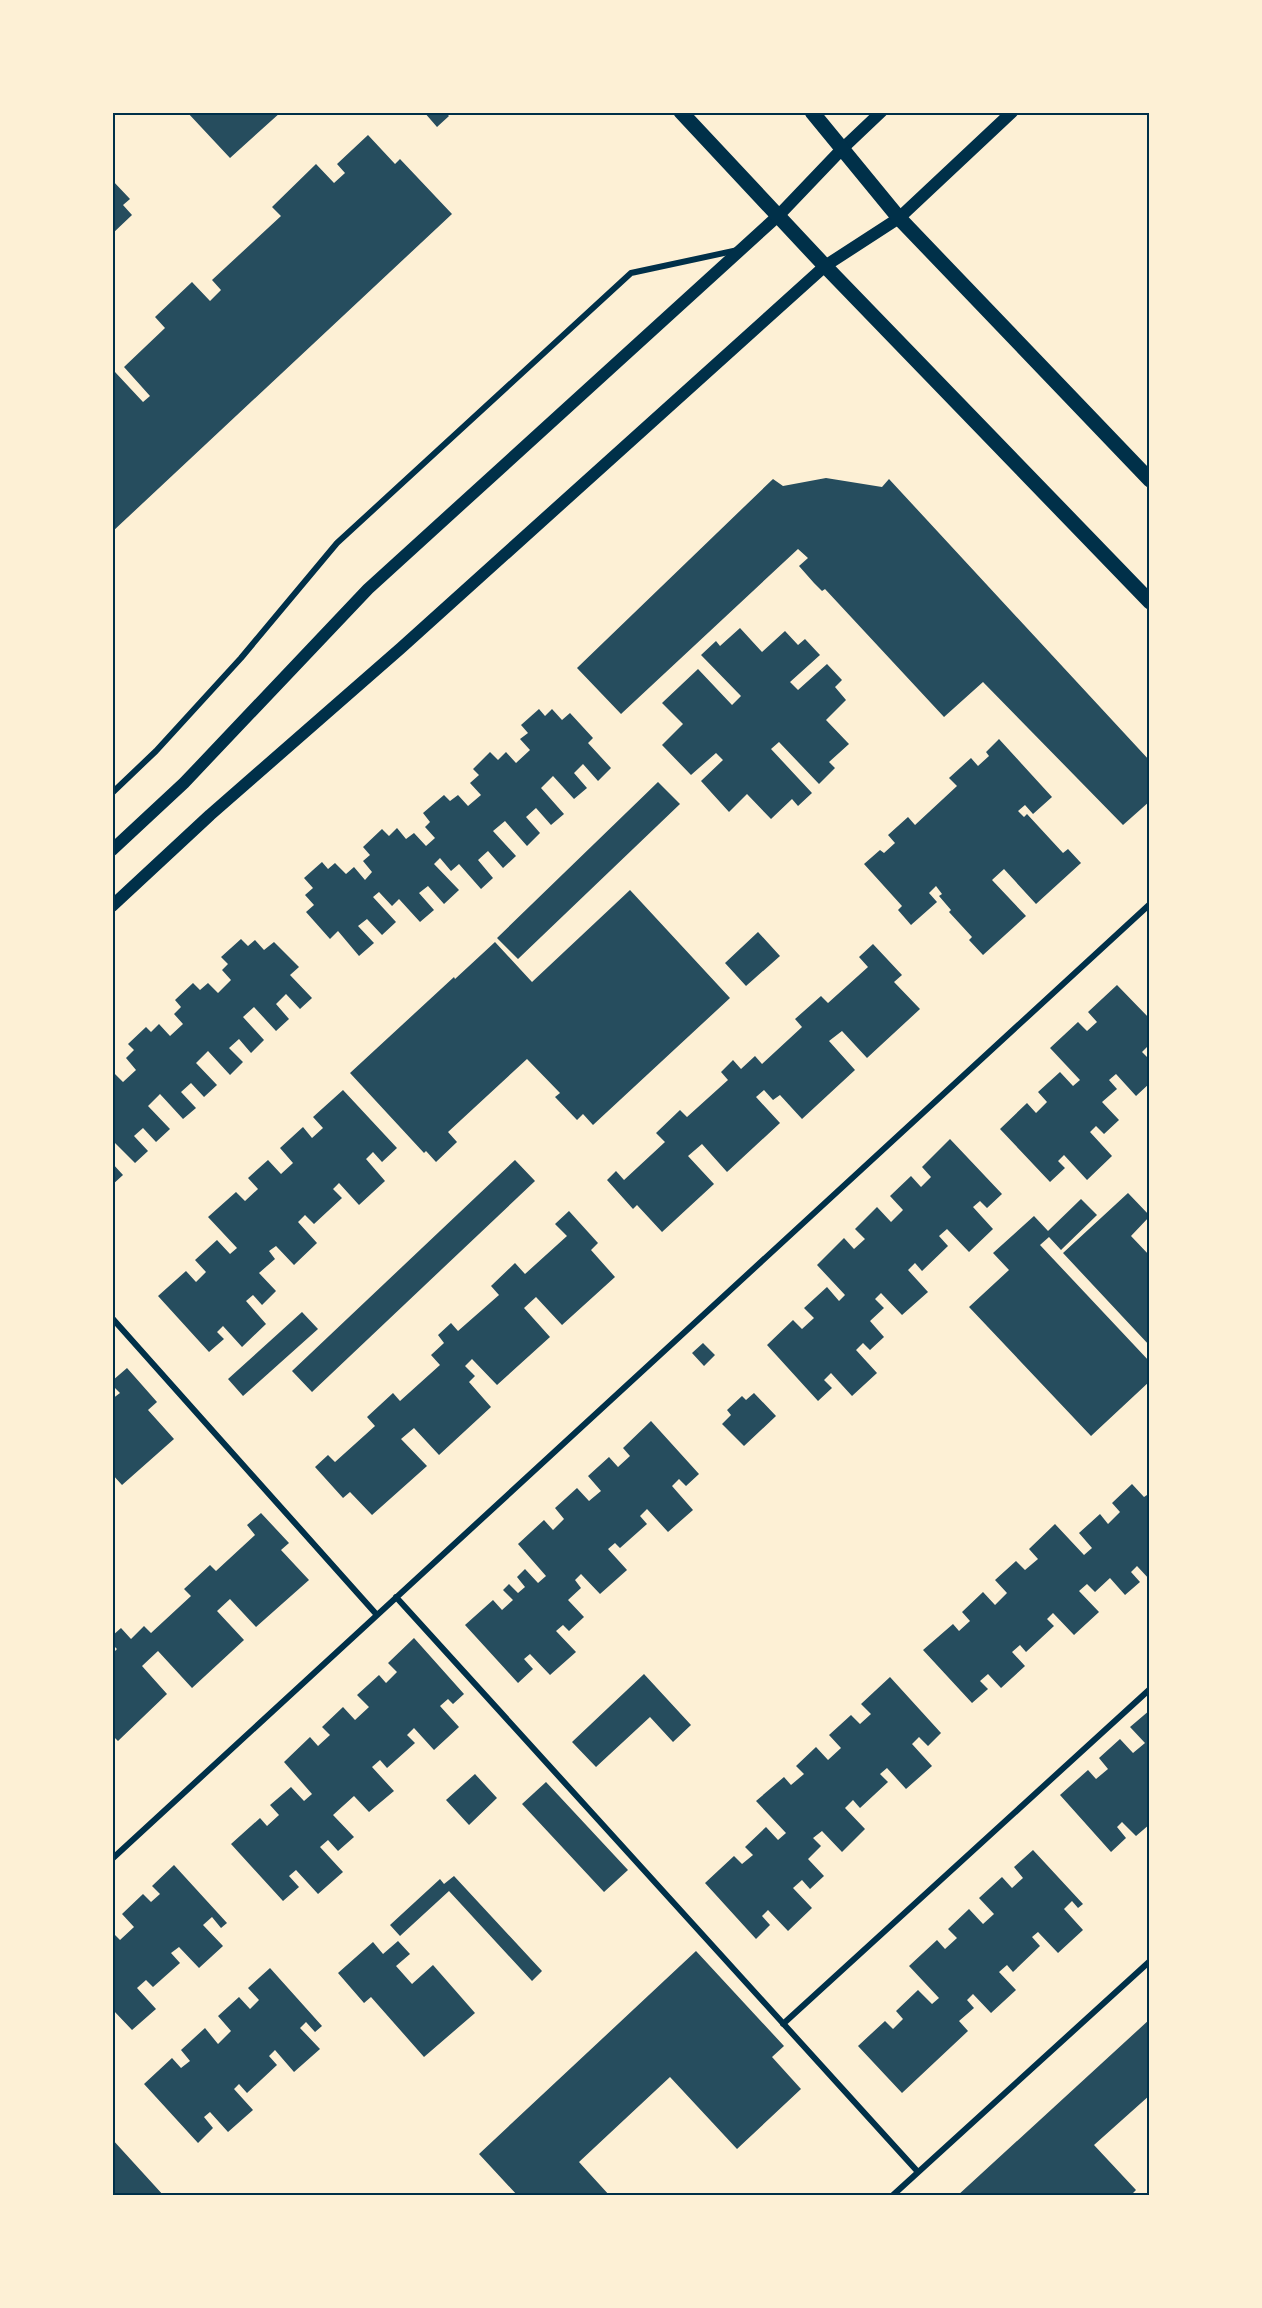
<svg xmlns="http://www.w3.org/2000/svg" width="1262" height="2308" viewBox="0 0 1262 2308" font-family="'Open Sans',sans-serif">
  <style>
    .building { fill: #264d5e }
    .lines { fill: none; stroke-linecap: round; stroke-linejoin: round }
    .minor { stroke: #003049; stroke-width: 6 }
    .secondary { stroke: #003049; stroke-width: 12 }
    .primary { stroke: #003049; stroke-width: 15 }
    .neatline { fill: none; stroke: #003049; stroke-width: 2 }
  </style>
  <rect width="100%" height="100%" fill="#fdf0d5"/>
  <path class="building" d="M187 112H281L230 158Z
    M424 112H445L449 116 437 127Z
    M368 135 395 164 400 159 452 214 112 532V374L115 372 143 402 150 396 124 367 165 328 155 317 192 282 210 301 221 290 212 280 281 216 272 207 316 164 334 183 345 173 337 164Z
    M112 180 130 199 123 205 132 215 112 234Z
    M826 478 882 487 889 479 1150 761V801L1123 825 983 682 944 717 825 589 822 591 814 583 799 566 808 558 798 549 621 714 577 668 773 479 783 486Z
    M740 628 762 652 785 631 798 645 805 639 820 655 790 682 798 690 827 664 842 680 835 687 846 700 826 720 849 744 829 762 835 768 819 784 779 742 771 749 812 793 798 806 792 799 771 819 747 794 729 812 701 781 723 760 716 753 691 775 662 745 683 724 662 703 698 669 732 705 741 696 701 655 716 641 720 646Z
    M539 709 545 716 552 709 562 720 570 713 593 738 588 743 611 768 598 781 583 764 574 773 587 788 574 799 553 776 541 788 564 814 551 825 536 808 526 817 540 833 527 846 505 821 493 831 516 856 503 868 488 851 478 860 493 878 481 889 459 864 451 871 440 858 434 864 459 890 444 904 428 886 419 893 434 910 420 922 399 899 392 906 379 892 373 897 396 922 382 935 367 919 358 926 374 943 359 956 338 931 330 939 306 912 314 905 305 895 313 888 304 878 322 862 328 869 335 863 346 874 354 867 365 880 372 872 363 861 370 855 363 847 382 829 389 836 397 828 406 839 414 833 426 846 435 838 425 827 430 822 423 813 444 795 450 801 458 795 468 806 481 795 470 783 479 775 473 769 490 752 498 760 506 752 516 763 530 750 520 739 528 733 521 725Z
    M999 739 1052 797 1033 814 1025 805 1018 811 1024 817 1027 814 1063 853 1068 849 1081 863 1036 904 1004 869 992 880 1026 916 983 955 969 940 972 937 949 912 951 910 939 896 942 894 936 886 929 893 937 902 911 925 898 910 902 906 864 864 880 850 884 853 895 843 888 835 908 817 915 825 957 786 949 778 971 758 978 766 989 756 986 752Z
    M658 782 680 804 518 959 497 938Z
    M630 890 730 998 593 1125 583 1114 577 1120 555 1097 560 1093 527 1059 448 1132 457 1142 436 1162 426 1151 424 1153 350 1073 454 977 455 979 495 942 532 982Z
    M758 932 780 956 746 986 725 963Z
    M241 939 248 946 255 940 264 950 274 942 299 967 290 975 312 998 300 1009 286 994 276 1004 289 1019 276 1031 254 1007 243 1017 264 1040 251 1053 239 1039 229 1048 243 1062 230 1075 208 1051 196 1063 217 1085 204 1097 191 1083 181 1092 196 1108 183 1119 160 1094 148 1106 170 1129 156 1142 143 1128 134 1136 148 1151 135 1163 112 1140V1071L123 1082 136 1070 126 1058 134 1050 128 1044 146 1027 151 1032 159 1024 170 1036 183 1024 174 1014 181 1007 175 1000 193 983 200 990 208 983 218 993 231 980 222 970 228 964 221 957Z
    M873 944 902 975 894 982 920 1009 867 1058 842 1031 829 1041 855 1070 802 1119 780 1095 773 1100 764 1090 756 1097 780 1123 727 1172 702 1144 688 1156 714 1184 662 1232 637 1205 633 1209 607 1180 616 1171 624 1180 665 1142 656 1133 680 1110 687 1117 728 1080 721 1072 733 1060 741 1069 755 1056 762 1064 802 1027 795 1019 821 996 828 1003 868 967 859 957Z
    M1117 985 1150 1019V1044L1142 1052 1150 1060V1083L1136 1096 1116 1074 1109 1080 1117 1089 1102 1102 1119 1120 1104 1134 1096 1126 1090 1132 1112 1156 1087 1180 1064 1155 1058 1161 1065 1168 1050 1182 1000 1129 1027 1103 1036 1113 1047 1102 1038 1092 1060 1072 1073 1086 1080 1080 1050 1048 1078 1022 1087 1031 1097 1022 1088 1012Z
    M343 1090 397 1148 382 1162 373 1152 366 1159 385 1181 359 1205 339 1183 333 1189 342 1198 314 1224 305 1215 298 1222 317 1243 294 1265 276 1246 269 1251 275 1259 259 1273 276 1291 262 1305 253 1295 246 1301 266 1324 242 1347 223 1326 217 1332 224 1339 209 1352 158 1296 186 1271 196 1282 206 1272 195 1260 217 1240 230 1254 237 1248 208 1217 236 1192 245 1201 258 1189 248 1178 268 1160 281 1174 293 1163 280 1148 303 1127 312 1138 323 1128 313 1117Z
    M950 1139 1002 1194 987 1208 980 1201 973 1207 993 1229 969 1252 947 1229 939 1236 948 1246 922 1271 915 1263 908 1270 928 1292 902 1315 881 1293 875 1299 884 1308 870 1321 884 1337 870 1350 863 1343 856 1350 877 1373 852 1396 831 1373 824 1380 832 1388 818 1401 767 1345 793 1320 802 1329 814 1318 804 1308 827 1287 839 1301 845 1295 817 1265 844 1238 854 1249 865 1239 855 1229 877 1207 891 1222 903 1210 890 1196 911 1176 921 1187 931 1177 922 1167Z
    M515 1160 535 1181 312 1392 292 1371Z
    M112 1163 123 1175 112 1185Z
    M1128 1193 1150 1216 1131 1236 1150 1256V1346L1063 1253Z
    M1081 1199 1097 1215 1061 1250 1049 1237 1040 1245 1150 1362V1381L1091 1436 969 1307 1009 1270 993 1253 1034 1216 1048 1231Z
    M569 1211 598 1243 591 1250 615 1277 562 1325 536 1297 524 1308 550 1337 497 1385 472 1359 465 1366 475 1376 469 1382 491 1407 439 1455 414 1428 401 1439 427 1466 372 1515 350 1492 343 1498 315 1467 328 1455 335 1462 375 1426 367 1417 393 1393 400 1401 440 1365 431 1355 444 1343 438 1335 451 1323 458 1331 499 1295 491 1286 515 1263 525 1274 567 1236 555 1224Z
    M302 1312 318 1329 243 1396 228 1379Z
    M703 1343 715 1355 704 1366 692 1353Z
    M127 1368 157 1402 148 1410 174 1439 122 1485 112 1474V1399L120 1393 112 1385V1381Z
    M754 1393 776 1416 744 1446 722 1424 731 1415 727 1410 742 1396 746 1400Z
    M651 1421 699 1474 686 1486 679 1479 672 1486 693 1510 668 1532 647 1509 640 1516 647 1524 620 1548 615 1543 608 1549 627 1570 600 1594 581 1574 575 1580 581 1588 568 1600 584 1617 569 1631 563 1625 556 1631 576 1652 550 1675 530 1654 524 1659 533 1669 518 1683 465 1625 493 1600 502 1610 513 1600 503 1590 509 1584 518 1593 525 1587 517 1577 525 1569 538 1583 546 1576 518 1544 544 1520 553 1530 564 1519 555 1508 577 1488 589 1501 601 1491 588 1476 609 1457 618 1467 630 1456 623 1448Z
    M1132 1484 1144 1497 1150 1493V1580L1137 1566 1131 1572 1140 1582 1125 1595 1110 1578 1095 1592 1087 1584 1079 1591 1099 1612 1074 1635 1053 1613 1047 1619 1054 1626 1026 1652 1020 1645 1012 1652 1025 1666 1001 1688 988 1674 980 1681 988 1689 972 1703 923 1650 953 1624 959 1631 970 1621 962 1612 983 1592 995 1605 1007 1593 995 1580 1016 1561 1025 1570 1038 1559 1029 1549 1055 1524 1084 1555 1092 1548 1079 1533 1100 1514 1108 1524 1120 1512 1112 1503Z
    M261 1513 289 1543 281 1550 309 1580 256 1627 230 1599 217 1611 244 1640 192 1688 158 1651 142 1666 167 1694 118 1741 112 1735V1654L117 1649 112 1644V1636L121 1628 131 1639 144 1626 151 1633 191 1596 184 1589 210 1565 216 1571 255 1535 247 1525Z
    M414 1638 464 1694 453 1704 448 1699 440 1706 459 1727 434 1750 414 1728 407 1735 415 1743 387 1768 380 1760 372 1767 394 1791 369 1812 354 1796 333 1815 354 1837 338 1851 328 1840 320 1847 343 1872 318 1894 296 1870 289 1876 299 1887 283 1901 231 1844 260 1818 267 1826 279 1815 270 1805 291 1787 304 1801 312 1794 284 1762 310 1737 318 1746 330 1735 322 1727 343 1707 355 1720 369 1707 357 1695 379 1675 386 1683 397 1672 388 1663Z
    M644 1674 691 1725 673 1742 650 1717 596 1767 572 1742Z
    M890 1677 941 1733 928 1746 919 1737 912 1744 932 1766 906 1789 887 1768 880 1774 888 1782 860 1808 853 1800 845 1808 865 1829 842 1852 822 1831 813 1838 821 1846 808 1859 824 1876 810 1889 802 1880 793 1888 812 1908 788 1931 768 1910 762 1916 770 1925 756 1939 705 1883 734 1856 742 1864 753 1855 745 1847 766 1827 778 1840 786 1833 756 1801 784 1777 791 1785 804 1774 796 1766 816 1747 828 1760 841 1748 829 1735 851 1715 860 1724 871 1714 861 1704Z
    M1150 1710V1797L1147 1799 1150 1802V1824L1136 1836 1122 1822 1117 1827 1126 1838 1111 1852 1060 1795 1088 1770 1096 1779 1108 1769 1099 1758 1120 1739 1133 1753 1145 1743 1130 1727Z
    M475 1774 497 1798 469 1825 446 1800Z
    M546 1782 628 1870 604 1892 522 1804Z
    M1033 1850 1083 1904 1078 1908 1072 1901 1064 1909 1083 1930 1058 1953 1038 1932 1032 1937 1040 1946 1013 1972 1007 1965 999 1972 1016 1990 991 2013 973 1994 967 2000 974 2008 959 2021 968 2031 902 2093 858 2046 885 2021 893 2029 903 2019 896 2011 918 1990 932 2004 939 1998 909 1966 937 1940 945 1949 957 1938 948 1929 969 1909 983 1924 994 1914 979 1898 1002 1877 1012 1888 1023 1878 1014 1867Z
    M174 1865 227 1923 221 1928 212 1917 203 1925 223 1946 199 1968 179 1947 171 1953 180 1963 153 1987 146 1980 137 1988 156 2009 132 2030 114 2011 112 2012V1932L120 1940 134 1927 122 1914 143 1894 151 1902 160 1894 152 1886Z
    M454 1876 542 1971 532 1981 449 1891 400 1936 390 1925 440 1879 444 1884Z
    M398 1941 410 1954 396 1966 412 1984 433 1965 475 2013 424 2057 371 1997 364 2003 338 1973 373 1942 383 1954Z
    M696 1951 784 2046 772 2057 801 2089 737 2149 670 2077 579 2162 610 2196H518L479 2154Z
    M270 1968 322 2026 315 2032 306 2022 300 2028 320 2049 294 2072 275 2050 269 2056 277 2065 247 2093 239 2084 234 2089 253 2110 228 2132 210 2112 204 2117 213 2128 198 2143 144 2084 172 2058 181 2068 190 2061 181 2050 205 2028 218 2044 231 2031 218 2016 239 1997 250 2009 259 2000 248 1988Z
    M1150 2019V2095L1094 2145 1136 2190 1130 2196H957Z
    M112 2139 164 2196H112Z"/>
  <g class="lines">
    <path class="minor" d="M112 793 156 751 241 658 337 543 631 273 738 250
      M112 1318 377 1615
      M396 1597 918 2172
      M112 1859 1150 904
      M783 2024 1150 1689
      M892 2196 1150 1961"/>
    <path class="secondary" d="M112 850 184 783 368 589 779 215 842 149 881 112
      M112 906 210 815 401 648 825 266 899 218 1012 112"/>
    <path class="primary" d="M681 112 825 266 1150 602
      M812 112 899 218 1150 480"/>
  </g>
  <rect width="1262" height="2308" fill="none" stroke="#fdf0d5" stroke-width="228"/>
  <rect x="114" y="114" width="1034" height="2080" class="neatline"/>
</svg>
